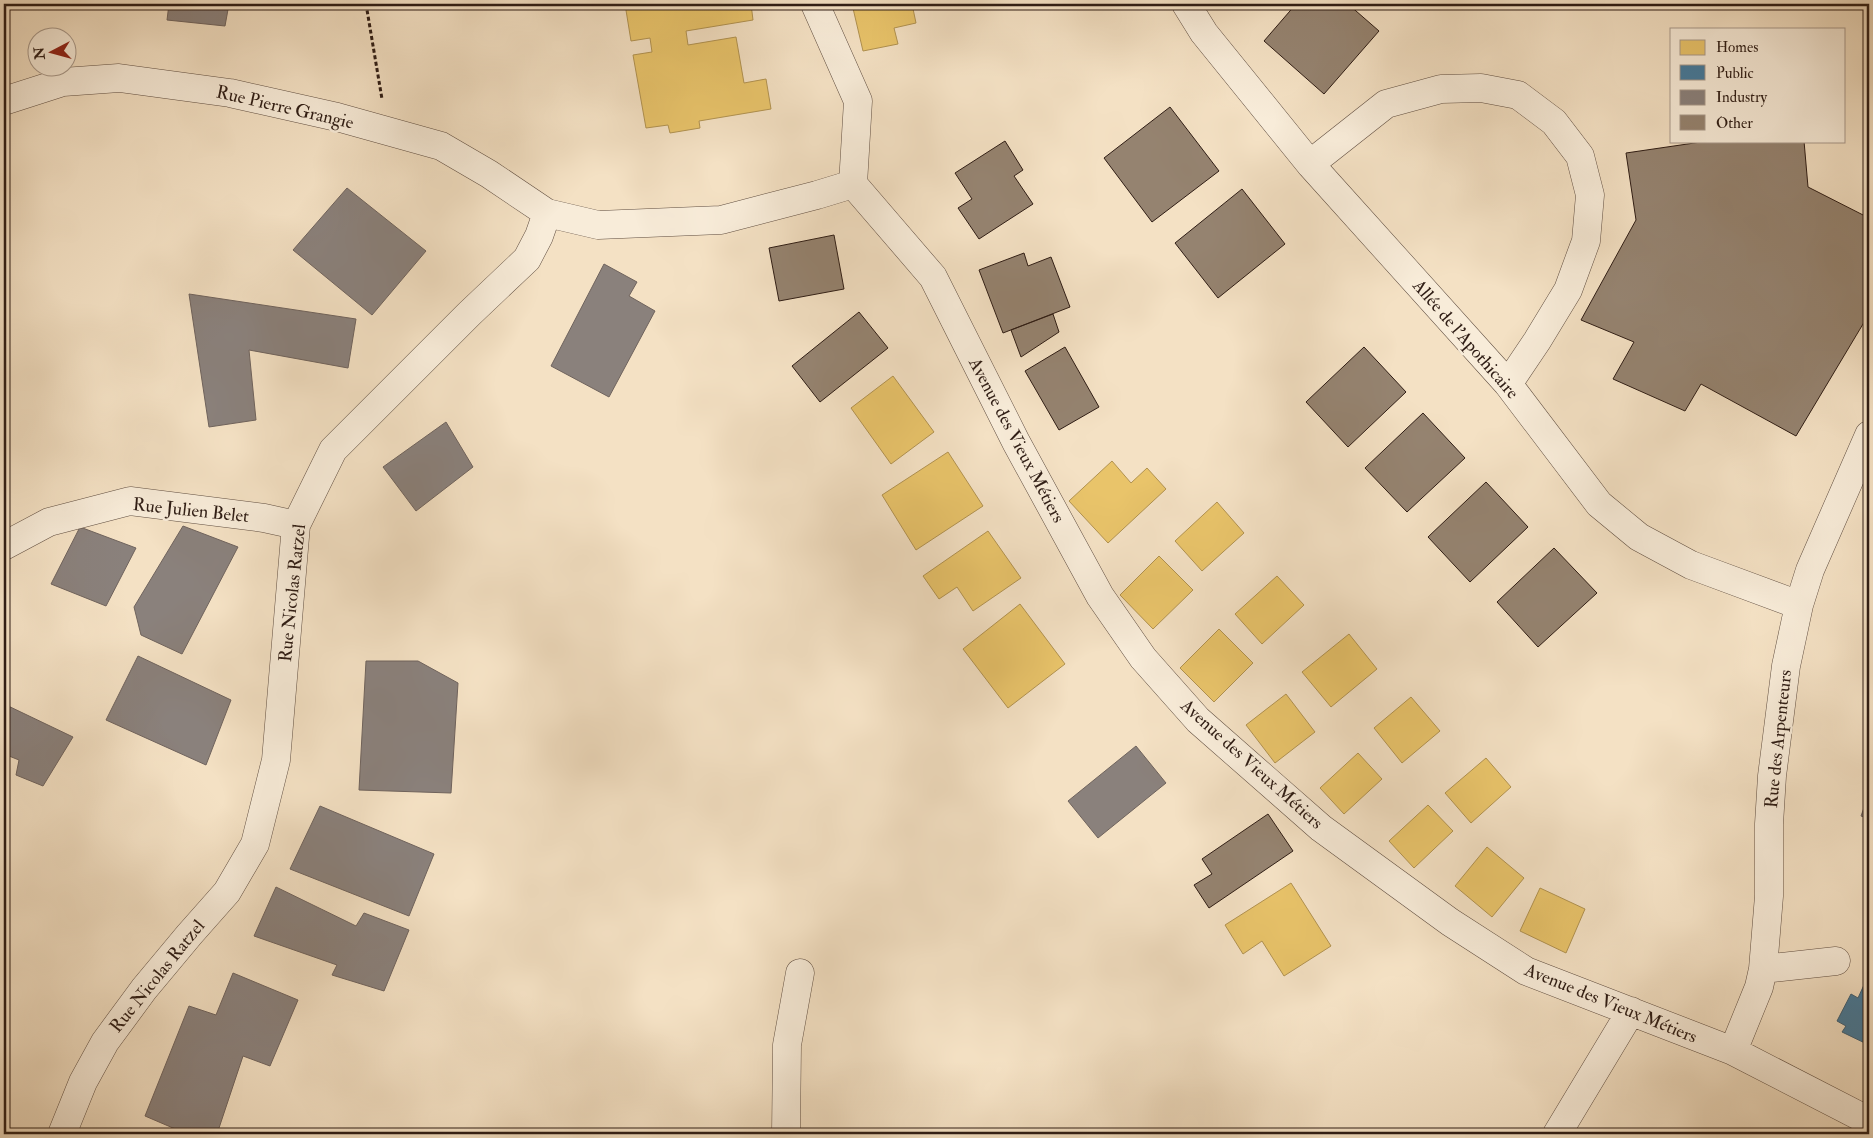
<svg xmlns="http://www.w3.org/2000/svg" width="1873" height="1138" viewBox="0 0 1873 1138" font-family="'IM FELL Double Pica',serif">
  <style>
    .homes { fill: #e9c46a; stroke: #b19250 }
    .public { fill: #457b9d; stroke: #3e5f74 }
    .industry { fill: #8a817c; stroke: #6f635d }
    .building { fill: #958370; stroke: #2f1d15 }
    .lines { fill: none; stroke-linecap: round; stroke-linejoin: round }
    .minor-casing { stroke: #604e41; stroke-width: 29 }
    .path { stroke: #2f1d15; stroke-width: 3; stroke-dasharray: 4 2.5; stroke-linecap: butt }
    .minor { stroke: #f8ecd9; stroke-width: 28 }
    .labels { text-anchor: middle; stroke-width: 5; stroke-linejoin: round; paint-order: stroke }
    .street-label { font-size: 18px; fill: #2f1d15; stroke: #f8ecd9 }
  </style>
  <rect width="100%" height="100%" fill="#f4e1c4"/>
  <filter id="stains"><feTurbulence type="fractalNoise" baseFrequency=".004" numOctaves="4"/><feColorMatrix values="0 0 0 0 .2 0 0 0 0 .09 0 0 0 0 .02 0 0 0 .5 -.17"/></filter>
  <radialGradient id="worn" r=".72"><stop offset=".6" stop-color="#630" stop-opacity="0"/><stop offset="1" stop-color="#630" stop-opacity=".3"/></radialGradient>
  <path class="homes" d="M625 4H751L753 20 686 31 688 45 736 37 744 83 766 79 771 109 699 121 700 128 670 133 668 125 646 128 633 55 652 52 650 38 631 41Z
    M852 4H912L916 23 894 28 898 44 863 51Z
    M893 376 934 432 891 464 851 408Z
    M948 452 983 506 916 550 882 495Z
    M1112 461 1131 483 1147 468 1166 489 1108 543 1069 501Z
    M1217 502 1244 533 1202 571 1175 541Z
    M988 531 1021 578 973 611 957 587 939 599 923 576Z
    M1159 556 1193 590 1153 629 1120 595Z
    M1277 576 1304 605 1262 644 1235 614Z
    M1020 604 1065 664 1008 708 963 649Z
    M1219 629 1253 663 1214 702 1180 668Z
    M1349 634 1377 669 1331 707 1302 672Z
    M1286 694 1315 732 1275 763 1246 725Z
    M1411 697 1440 731 1402 763 1374 728Z
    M1358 753 1382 779 1344 814 1320 788Z
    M1486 758 1511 787 1471 823 1445 793Z
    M1428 805 1453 831 1414 868 1389 841Z
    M1487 847 1524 878 1492 917 1455 886Z
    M1291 883 1331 946 1284 976 1262 941 1243 954 1225 925Z
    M1540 888 1585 909 1566 953 1520 931Z"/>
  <path class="public" d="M1869 974V1045L1842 1032 1846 1026 1837 1021 1851 994 1858 998Z"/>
  <path class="industry" d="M169 4H229L225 26 167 20Z
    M347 188 426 251 372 315 293 250Z
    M604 264 637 282 629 296 655 311 609 397 551 366Z
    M189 294 356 319 348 368 249 350 256 420 209 427Z
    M446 422 473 467 416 511 383 467Z
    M183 526 238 547 182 654 141 635 134 607Z
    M80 527 136 548 106 606 51 584Z
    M138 656 231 700 206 765 106 720Z
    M366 661H418L458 683 451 793 359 790Z
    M4 704 73 737 43 786 16 775 19 760 4 754Z
    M1136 746 1166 783 1098 838 1068 801Z
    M1869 794V819L1861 816Z
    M320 806 434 854 409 916 290 869Z
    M276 887 356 926 364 913 409 930 384 991 332 975 337 965 254 936Z
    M233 973 298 1000 270 1066 243 1056 217 1134H187L145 1116 189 1006 216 1015Z"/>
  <path class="building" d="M1296 4H1348L1379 31 1324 94 1264 41Z
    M1170 107 1219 171 1152 222 1104 158Z
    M1005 141 1023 170 1014 176 1033 204 979 239 958 208 972 199 955 173Z
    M1708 141H1804L1808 187 1869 218V314L1796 436 1701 384 1685 411 1613 379 1634 342 1581 320 1636 220 1626 153Z
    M1242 189 1285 244 1218 298 1175 243Z
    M834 235 844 289 779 301 769 248Z
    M1024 253 1028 266 1051 257 1070 307 1003 333 979 270Z
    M859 312 888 348 820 402 792 366Z
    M1053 314 1059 332 1021 357 1011 330Z
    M1065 347 1099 407 1059 430 1025 371Z
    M1364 347 1406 392 1348 447 1306 402Z
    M1423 413 1465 458 1407 512 1365 468Z
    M1486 482 1528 527 1470 582 1428 537Z
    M1554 548 1597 593 1538 647 1497 602Z
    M1268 814 1293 851 1209 908 1194 885 1212 874 1202 859Z"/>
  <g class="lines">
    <g class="minor-casing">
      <path id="minor" d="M815 4 858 101 853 184 933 277 1016 442 1100 596 1143 658 1198 720 1321 828 1450 922 1526 971 1733 1051 1869 1121
        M1186 4 1204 33 1310 164 1508 384 1599 504 1639 537 1691 565 1799 605
        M4 101 63 82 119 78 230 93 337 117 441 146 489 174 547 213
        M1310 164 1386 104 1441 89 1481 88 1518 95 1554 122 1580 156 1590 195 1586 241 1568 290 1537 341 1508 384
        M4 546 49 522 130 501 264 518 296 525
        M1763 969 1836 961
        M1733 1051 1759 987 1763 969 1769 896V824L1772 776 1786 666 1799 605 1810 570 1869 435
        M62 1134 83 1082 105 1042 144 989 189 935 227 892 255 844 276 760 296 525 333 450 469 314 527 259 539 236 547 213 598 225 721 220 817 195 853 184
        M786 1134 787 1045 800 973
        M1557 1134 1631 1011"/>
    </g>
    <path class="path" d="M366 4 382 99"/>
    <use href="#minor" class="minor"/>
  </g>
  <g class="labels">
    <g class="street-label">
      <text transform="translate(285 107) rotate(13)" y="6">Rue Pierre Grangie</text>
      <text transform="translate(1466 339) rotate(49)" y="6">Allée de l'Apothicaire</text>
      <text transform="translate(1017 440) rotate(62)" y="6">Avenue des Vieux Métiers</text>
      <text transform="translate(191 510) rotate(6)" y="6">Rue Julien Belet</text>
      <text transform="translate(292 593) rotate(-84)" y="6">Rue Nicolas Ratzel</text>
      <text transform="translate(1778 739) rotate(-84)" y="6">Rue des Arpenteurs</text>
      <text transform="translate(1252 764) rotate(42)" y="6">Avenue des Vieux Métiers</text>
      <text transform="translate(157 976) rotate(-51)" y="6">Rue Nicolas Ratzel</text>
      <text transform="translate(1611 1003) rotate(22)" y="6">Avenue des Vieux Métiers</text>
    </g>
  </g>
  <rect width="1873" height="1138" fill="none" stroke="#f4e1c4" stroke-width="20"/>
  <rect x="5" y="5" width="1863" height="1128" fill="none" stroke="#2f1d15" stroke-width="2.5"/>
  <rect x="10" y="10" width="1853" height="1118" fill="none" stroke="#2f1d15"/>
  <rect x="1670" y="28" width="175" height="115" fill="#f8ecd9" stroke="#a8998b"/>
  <rect x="1680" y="40" width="25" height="15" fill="#e9c46a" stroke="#a8998b"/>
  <text x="1716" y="52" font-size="15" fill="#2f1d15">Homes</text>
  <rect x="1680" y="65" width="25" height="15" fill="#457b9d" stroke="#a8998b"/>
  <text x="1716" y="78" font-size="15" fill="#2f1d15">Public</text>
  <rect x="1680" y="90" width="25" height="15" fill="#8a817c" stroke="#a8998b"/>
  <text x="1716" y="102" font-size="15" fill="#2f1d15">Industry</text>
  <rect x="1680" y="115" width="25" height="15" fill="#958370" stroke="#a8998b"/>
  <text x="1716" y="128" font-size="15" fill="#2f1d15">Other</text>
  <g transform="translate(52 52) rotate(264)"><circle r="24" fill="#f8ecd9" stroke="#a8998b"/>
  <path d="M0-4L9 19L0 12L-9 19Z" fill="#8f2418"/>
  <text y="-8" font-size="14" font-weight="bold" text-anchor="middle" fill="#2f1d15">N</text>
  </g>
  <rect width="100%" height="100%" filter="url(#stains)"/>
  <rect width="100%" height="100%" fill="url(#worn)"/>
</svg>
